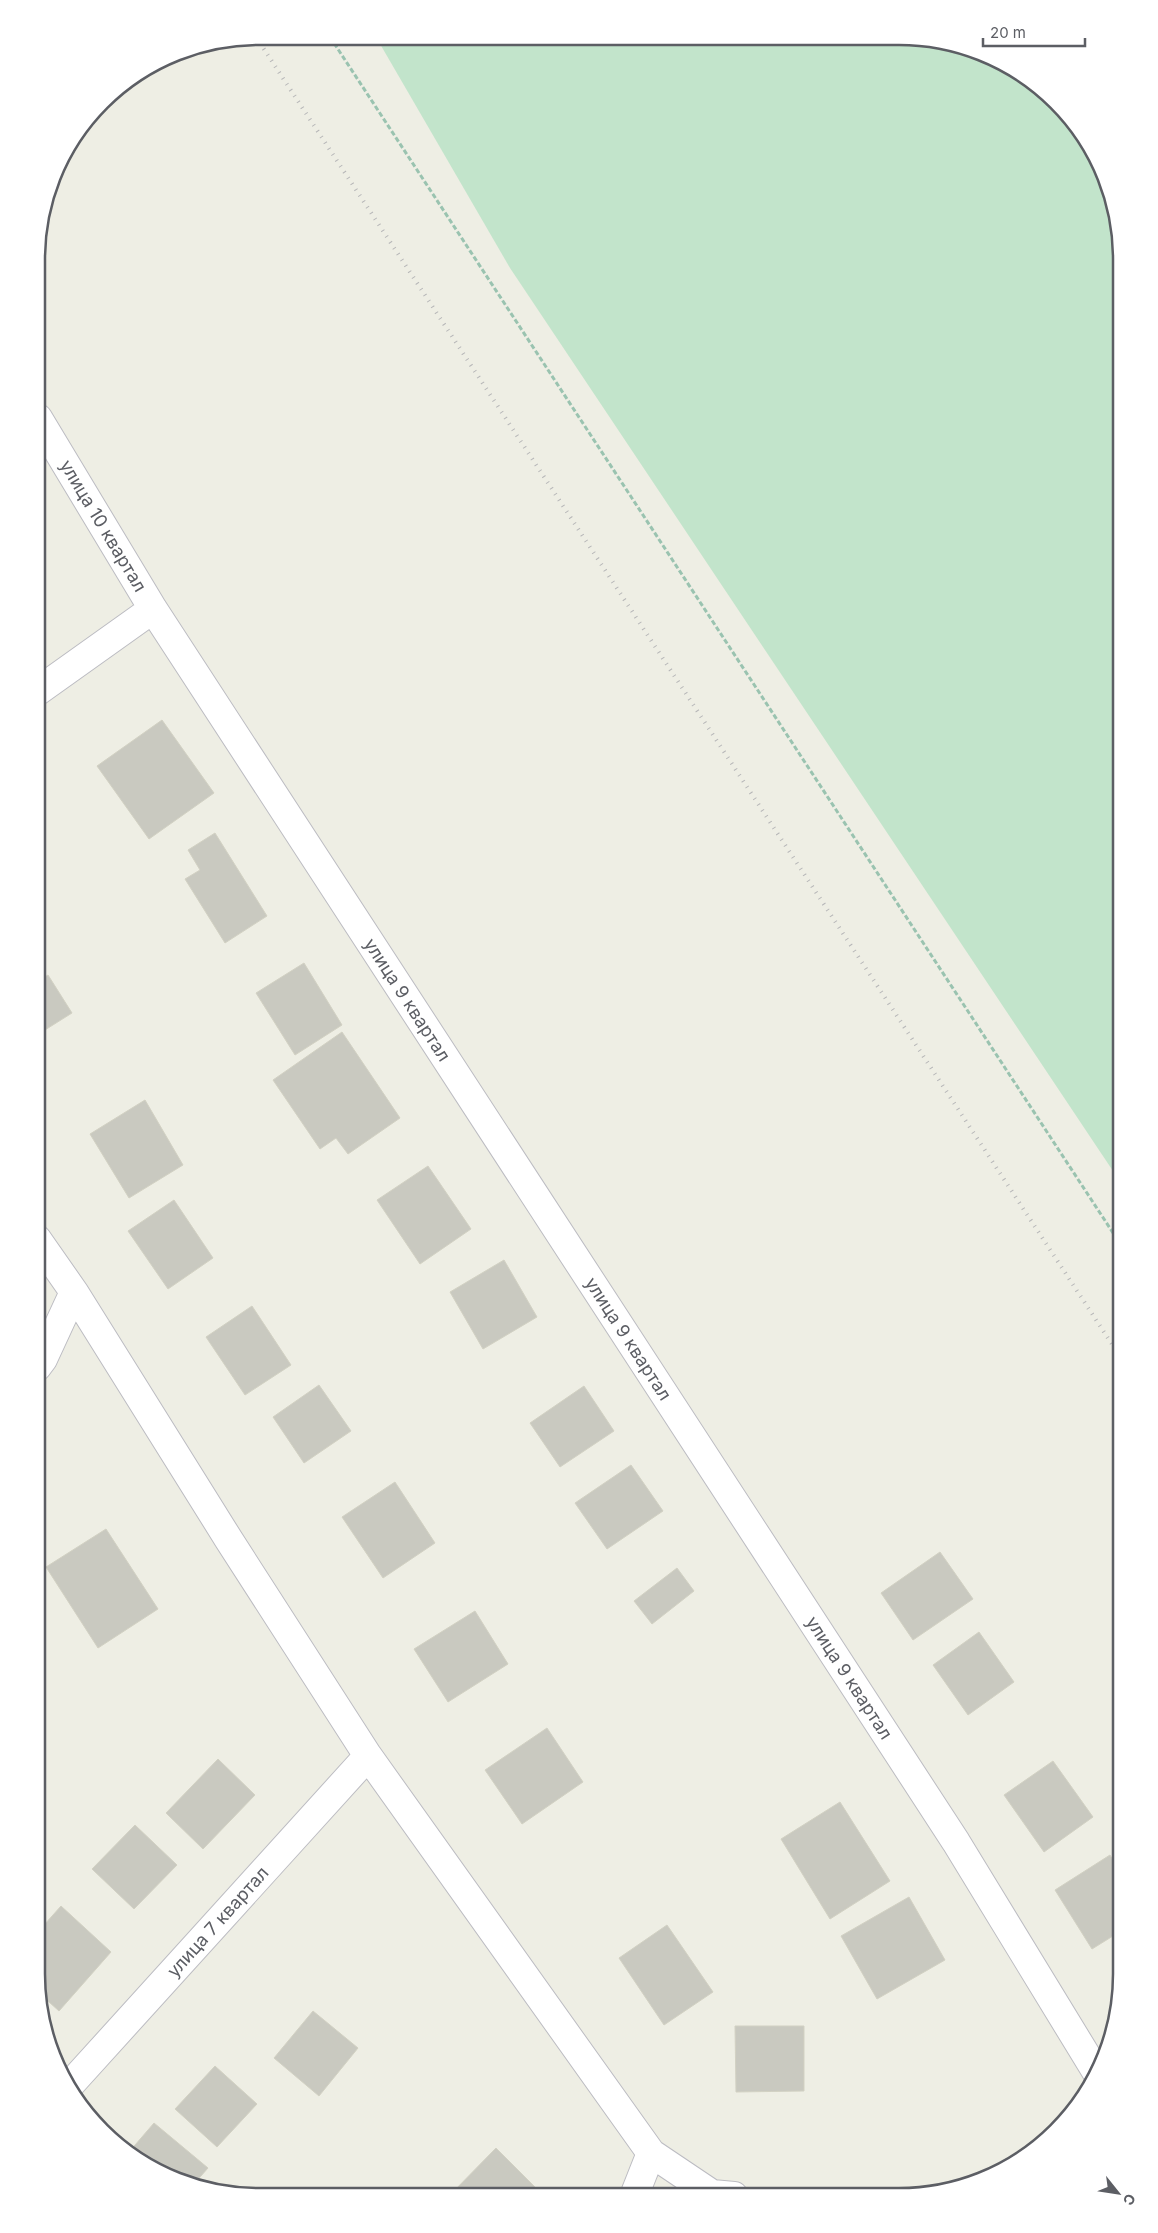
<svg xmlns="http://www.w3.org/2000/svg" width="1158" height="2233" viewBox="0 0 1158 2233" font-family="Inter,sans-serif">
  <style>
    .green { fill: #c2e4cb }
    .building { fill: #c9c9c0; stroke: #d2d1c3 }
    .lines { fill: none; stroke-linecap: round; stroke-linejoin: round }
    .minor-casing { stroke: #bcbcc2; stroke-width: 30 }
    .path { stroke: #9ac3b0; stroke-width: 3; stroke-dasharray: 5 2.5; stroke-linecap: butt }
    .minor { stroke: #fff; stroke-width: 28 }
    .rail { stroke: #b7b7b8; stroke-width: 4; stroke-dasharray: 1 6; stroke-linecap: butt }
    .labels { text-anchor: middle; stroke-width: 4; stroke-linejoin: round; paint-order: stroke }
    .street-label { font-size: 18px; fill: #5c5e64; stroke: #fff }
    .rim { fill: none; stroke: #5c5e64; stroke-width: 2.5 }
  </style>
  <rect width="100%" height="100%" fill="#eeeee4"/>
  <path class="green" d="M376 37 942 40 997 59 1046 91 1084 135 1110 187 1122 259 1121 1183 510 268Z"/>
  <path class="building" d="M162 720 214 793 149 839 97 766Z
    M215 833 267 916 225 943 185 879 200 870 188 850Z
    M304 963 342 1025 295 1055 256 993Z
    M48 975 72 1013 37 1035V982Z
    M342 1032 400 1118 348 1154 336 1138 320 1149 273 1080Z
    M145 1100 183 1165 129 1198 90 1134Z
    M428 1166 471 1229 420 1264 377 1200Z
    M174 1200 213 1258 168 1289 128 1231Z
    M504 1260 537 1317 483 1349 450 1292Z
    M252 1306 291 1365 245 1395 206 1337Z
    M319 1385 351 1431 304 1463 273 1417Z
    M584 1386 614 1431 560 1467 530 1423Z
    M631 1465 663 1511 607 1549 575 1503Z
    M395 1482 435 1543 383 1578 342 1517Z
    M106 1529 158 1609 98 1648 46 1567Z
    M940 1552 973 1599 913 1640 881 1593Z
    M677 1568 694 1591 652 1624 634 1601Z
    M475 1611 508 1664 448 1702 414 1649Z
    M979 1632 1014 1682 968 1715 933 1665Z
    M547 1728 583 1782 522 1824 485 1770Z
    M218 1759 255 1795 203 1849 166 1813Z
    M1053 1761 1093 1817 1044 1852 1004 1795Z
    M840 1802 890 1881 830 1919 781 1839Z
    M135 1825 177 1865 134 1909 92 1869Z
    M1110 1855 1121 1874V1931L1092 1949 1055 1890Z
    M909 1897 945 1960 877 1999 841 1936Z
    M61 1906 111 1952 59 2011 39 1993 36 1974V1934Z
    M667 1925 713 1992 664 2025 619 1958Z
    M313 2011 358 2048 319 2096 274 2058Z
    M735 2026H804V2091L736 2092Z
    M215 2066 257 2104 217 2147 175 2109Z
    M154 2123 208 2168 193 2185 173 2180 129 2152Z
    M496 2148 540 2192 536 2196 450 2195Z"/>
  <g class="lines">
    <g class="minor-casing">
      <path id="minor" d="M38 418 153 609 956 1842 1097 2073
        M38 691 153 609
        M37 1239 74 1292 229 1540 368 1756 651 2153 712 2194 734 2196
        M37 1367 43 1359 74 1292
        M68 2087 368 1756
        M634 2196 651 2153"/>
    </g>
    <path class="path" d="M330 37 1121 1245"/>
    <use href="#minor" class="minor"/>
    <path class="rail" d="M256 37 1121 1358"/>
  </g>
  <g class="labels">
    <g class="street-label">
      <text transform="translate(103 526) rotate(59)" y="6">улица 10 квартал</text>
      <text transform="translate(407 1000) rotate(57)" y="6">улица 9 квартал</text>
      <text transform="translate(628 1339) rotate(57)" y="6">улица 9 квартал</text>
      <text transform="translate(849 1678) rotate(57)" y="6">улица 9 квартал</text>
      <text transform="translate(218 1922) rotate(-48)" y="6">улица 7 квартал</text>
    </g>
  </g>
  <path d="M0 0H1158V2233H0ZM259 45H899A214 214 0 0 1 1113 259V1974A214 214 0 0 1 899 2188H259A214 214 0 0 1 45 1974V259A214 214 0 0 1 259 45Z" fill="#fff" fill-rule="evenodd"/>
  <path class="rim" d="M259 45H899A214 214 0 0 1 1113 259V1974A214 214 0 0 1 899 2188H259A214 214 0 0 1 45 1974V259A214 214 0 0 1 259 45Z"/>
  <g transform="translate(1118 2193) rotate(120)" stroke="#ffffff" stroke-width="4" paint-order="stroke">
  <path d="M0-4L9 19L0 12L-9 19Z" fill="#5c5e64"/>
  <text y="-8" font-size="14" font-weight="bold" text-anchor="middle" fill="#5c5e64">С</text>
  </g>
  <path d="M983 38v8h102v-8" fill="none" stroke="#5c5e64" stroke-width="2.5"/>
  <text x="990" y="38" font-size="15" fill="#5c5e64" stroke="#ffffff" stroke-width="4" paint-order="stroke">20 m</text>
</svg>
